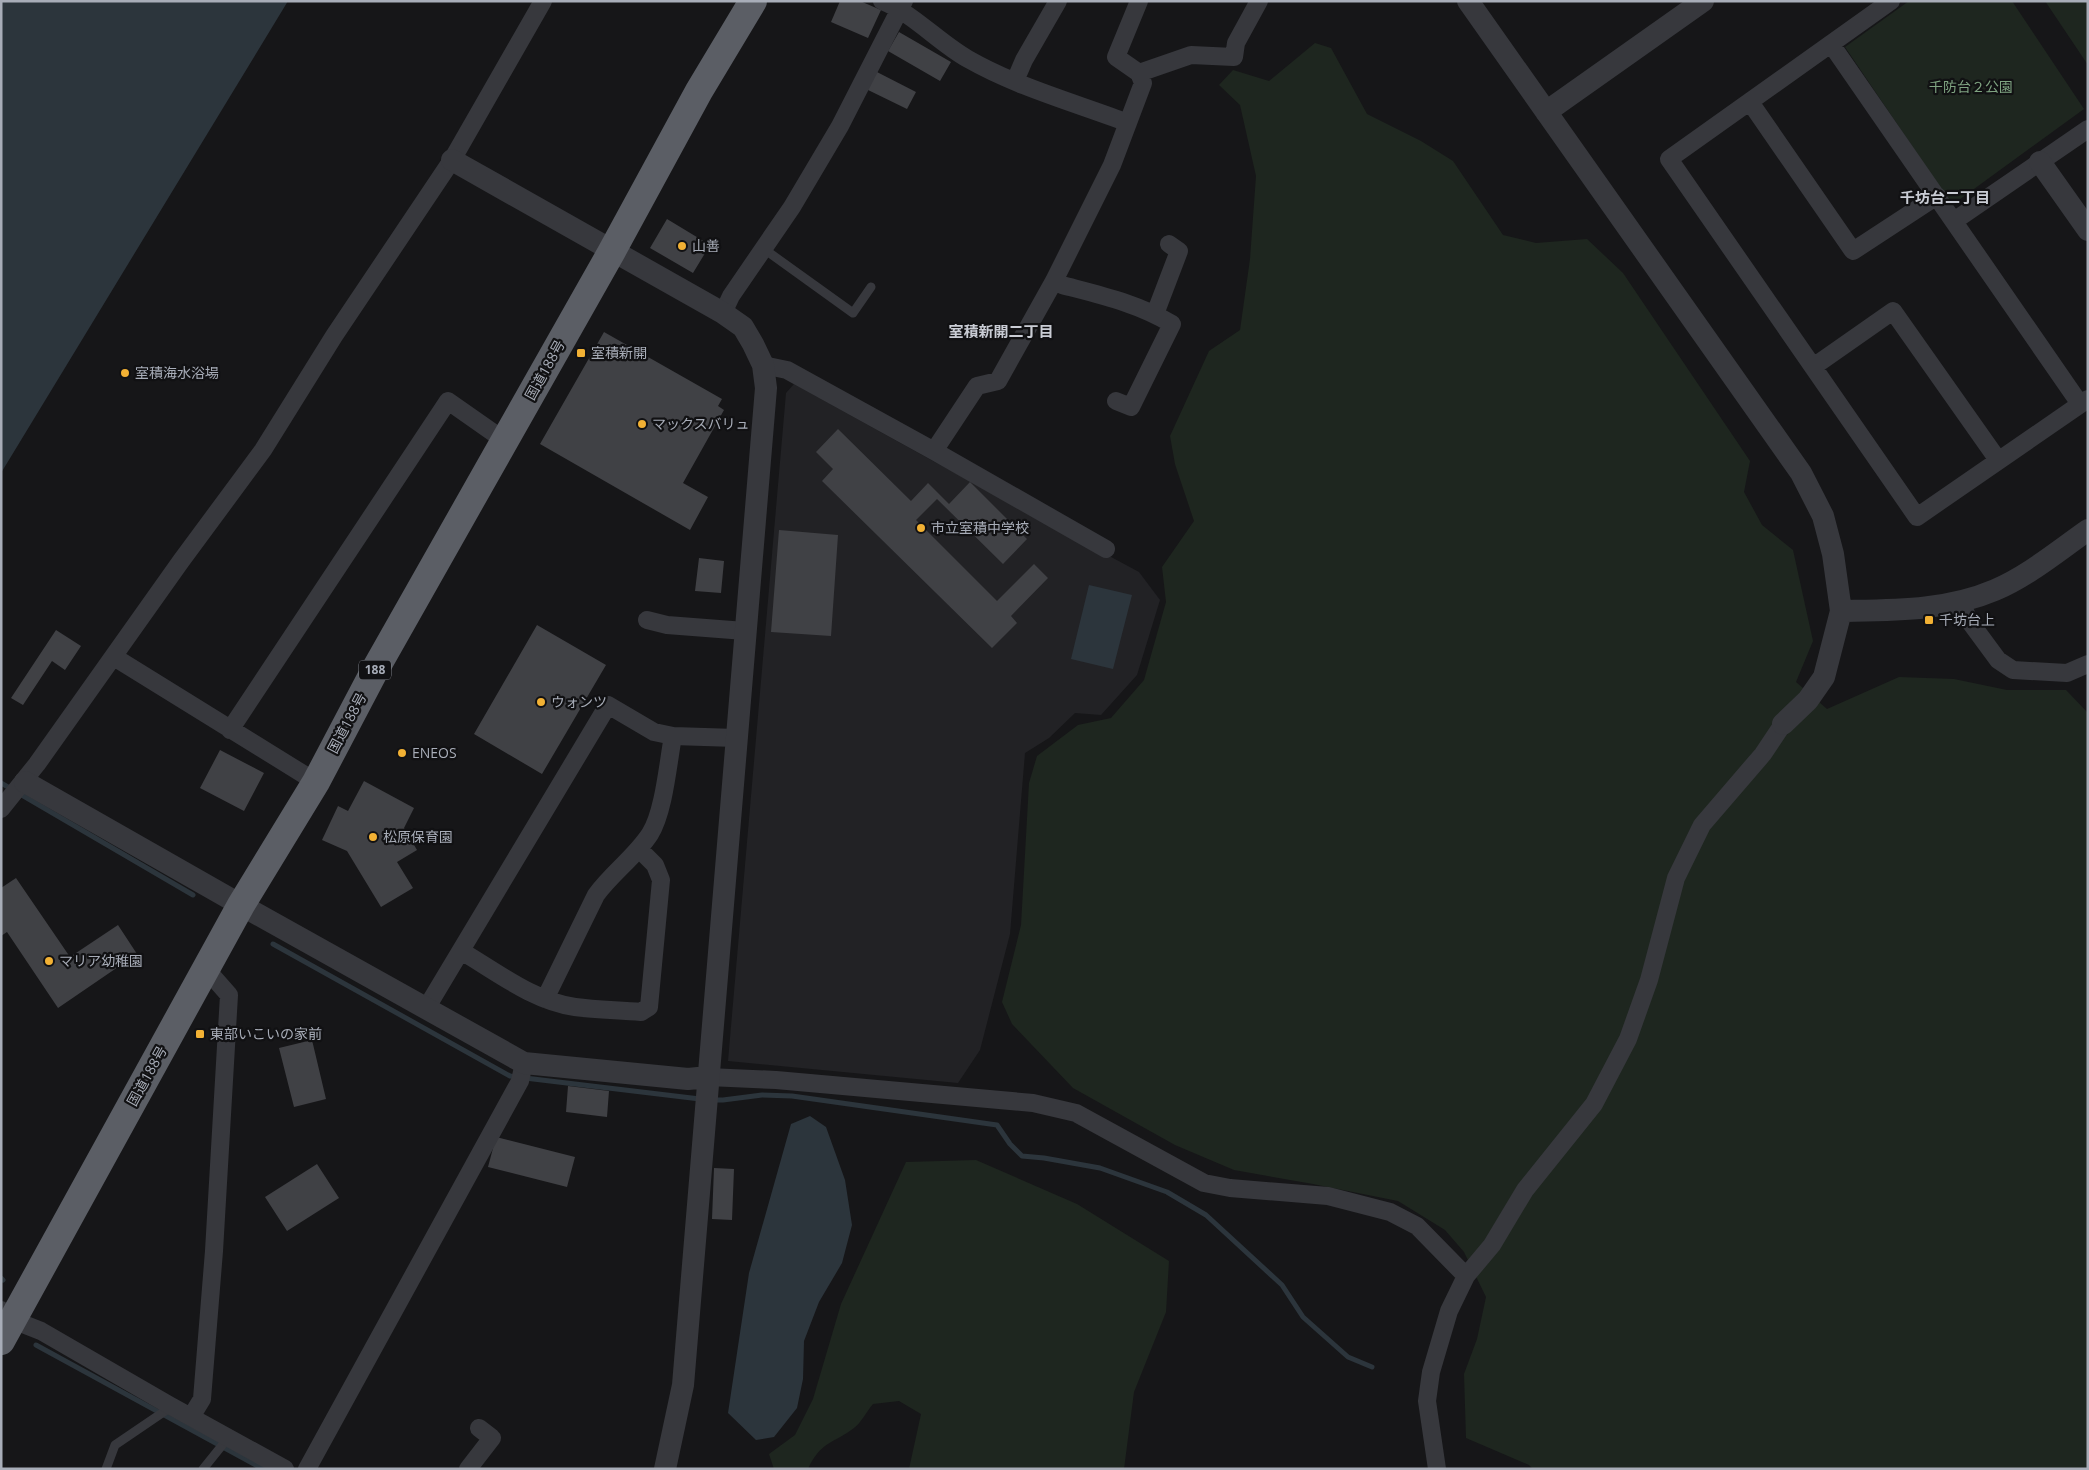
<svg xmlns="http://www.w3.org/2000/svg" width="2089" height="1470" viewBox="0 0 2089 1470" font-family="'Open Sans','Noto Sans JP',sans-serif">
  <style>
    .built { fill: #222225 }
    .green { fill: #1e261f }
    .water { fill: #2c353c }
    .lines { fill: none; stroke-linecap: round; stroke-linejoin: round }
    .stream { stroke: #2c353c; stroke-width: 5 }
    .building { fill: #404145 }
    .service { stroke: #37383d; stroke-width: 9 }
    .minor { stroke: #37383d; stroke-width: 18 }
    .tertiary { stroke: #37383d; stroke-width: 22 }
    .trunk { stroke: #5b5e65; stroke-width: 28 }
    .poi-dot { fill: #f2b134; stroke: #111113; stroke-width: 2 }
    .labels { text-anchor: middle; stroke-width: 4.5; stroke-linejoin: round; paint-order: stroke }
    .shield { fill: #111113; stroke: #7b7e86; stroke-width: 1 }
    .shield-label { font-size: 12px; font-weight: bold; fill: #a8adb8 }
    .park-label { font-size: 14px; fill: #7fa381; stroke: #111113 }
    .poi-label { font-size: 14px; fill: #a8adb8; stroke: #111113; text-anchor: start }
    .street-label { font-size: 14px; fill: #a8adb8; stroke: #111113 }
    .neighbourhood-label { font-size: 15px; font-weight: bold; fill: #c9ccd4; stroke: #111113 }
  </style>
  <rect width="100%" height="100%" fill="#161618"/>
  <path class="built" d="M794 384 933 461 1139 572 1160 600 1137 675 1101 715 1075 713 1049 738 1025 753 1010 934 980 1050 958 1083 728 1061 786 393Z"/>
  <path class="green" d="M1909 1H2012L2084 109 1952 205 1845 47Z
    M2045 1H2088V65Z
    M1315 43 1331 48 1367 114 1421 141 1453 161 1503 235 1536 243 1587 239 1623 273 1750 461 1744 492 1762 525 1793 550 1813 641 1796 682 1827 709 1899 677 1954 679 2007 690H2066L2088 713V1469H1533L1529 1465 1466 1438 1464 1374 1477 1339 1486 1297 1464 1252 1445 1230 1398 1201 1313 1184 1234 1170 1175 1145 1073 1088 1012 1024 1002 1002 1021 925 1029 783 1037 756 1078 725 1111 718 1144 680 1166 602 1162 567 1194 521 1175 464 1170 436 1209 351 1240 330 1250 259 1256 176 1240 105 1219 85 1233 70 1269 81Z
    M976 1160 1077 1204 1169 1261 1166 1312 1134 1392 1124 1469H909L921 1414 899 1401 873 1404C867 1411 861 1423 854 1428 833 1444 821 1441 808 1469H774L769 1454 795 1435 813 1399 841 1304 906 1162Z"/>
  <path class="water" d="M1 1H288L1 473Z
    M1089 585 1132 595 1113 669 1071 659Z
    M810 1116 826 1127 845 1180 852 1225 842 1263 819 1302 804 1341 803 1379 797 1408 774 1437 756 1440 728 1413 749 1273 791 1124Z"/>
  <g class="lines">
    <path class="stream" d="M1 783 193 895
      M273 944 510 1076 516 1077
      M525 1078 700 1099
      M711 1100H723L762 1095 792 1096 997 1125 1010 1144 1022 1156 1044 1158 1100 1168 1167 1192 1206 1215 1282 1285 1303 1317 1348 1357 1372 1367
      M1 1278 3 1280
      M36 1345 263 1469"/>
  </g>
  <path class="building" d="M840 1H860L881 10 868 38 831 22Z
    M899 32 951 62 940 81 888 51Z
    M875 71 916 92 907 109 866 89Z
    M667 219 710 245 693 273 650 248Z
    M604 332 722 399 718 406 724 410 683 483 708 497 690 530 540 444Z
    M838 429 911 501 928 483 949 504 970 482 1027 539 1003 564 937 499 916 520 997 601 1034 564 1048 578 1011 616 1017 623 992 648 822 481 833 469 816 452Z
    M779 530 838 535 831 636 771 632Z
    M699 558 724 561 721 593 695 591Z
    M537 625 606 665 542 774 474 734Z
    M56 630 81 646 65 670 52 661 23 705 11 698Z
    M220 750 264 773 244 811 200 788Z
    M364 781 414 808 404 828 417 850 397 862 413 888 381 907 347 851 322 840 338 806 348 811Z
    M16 878 70 957 118 925 137 954 58 1008 7 932 1 936V888Z
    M312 1040 326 1099 294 1107 279 1048Z
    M568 1086 609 1091 607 1117 566 1112Z
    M496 1137 575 1157 567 1187 488 1167Z
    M317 1164 339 1198 287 1231 265 1197Z
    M714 1168 734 1169 732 1220 712 1219Z"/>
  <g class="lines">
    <path class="service" d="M764 249 853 313 871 287
      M106 1469 115 1445 165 1411 169 1405
      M203 1469 228 1438"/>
    <path class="minor" d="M882 1C914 14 938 42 968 59 1017 87 1075 103 1128 123
      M1891 1 1669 159 1917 517 2088 399
      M1831 44 2080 404
      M1139 73 1191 55 1234 57 1236 43 1259 1
      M1015 81 1024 60 1058 1
      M1750 102 1853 251 1937 196
      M1954 221 2088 129
      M1054 281 1062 285C1100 295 1137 303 1172 324L1131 407 1116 401
      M723 313 731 296 792 207 840 126 904 1
      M1155 314 1179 251 1169 244
      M763 365 787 370 934 451 1106 549
      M1813 367 1893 311 1998 460
      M934 451 977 386 998 381 1054 281 1112 165 1143 83 1139 73 1116 57 1139 1
      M1960 601 1970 622 1998 660 2013 670 2067 673 2088 664
      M647 620 667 625 745 631
      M114 657 316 782
      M230 730 448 401 505 441
      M1 809 37 764 181 561 263 450 334 336 452 160 543 1
      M461 951C497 972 533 1001 575 1007 597 1010 619 1010 641 1012L649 1007 661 880 655 865 639 849
      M545 999 596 895C612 873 635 857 650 834 664 812 668 763 673 736
      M427 1007 608 705 654 732 673 736 736 738
      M708 1077 776 1080 1033 1103 1076 1113 1204 1183 1230 1188 1328 1196 1390 1212 1417 1226 1466 1276
      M1 1310 13 1320 41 1331 169 1405 285 1469
      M191 1417 202 1399 214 1251 229 995 207 970
      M307 1469 520 1081 524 1063
      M468 1469 492 1438 479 1428
      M1437 1469 1427 1401 1431 1372 1449 1311 1466 1276 1492 1245 1525 1190 1594 1104 1628 1039 1649 980 1676 878 1702 825 1763 754 1783 724"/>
    <path class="tertiary" d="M1468 1 1801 473 1823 516 1833 554 1841 611 1824 677 1808 700 1783 724
      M1546 112 1703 1
      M452 160 723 313 743 327 753 344 763 365 766 388 683 1385 665 1469
      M2040 162 2088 230
      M1841 611C1893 610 1946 611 1995 590 2028 576 2058 551 2088 530
      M25 782 241 905 524 1063 688 1079 708 1077"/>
    <path class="trunk" d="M1 1341 241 905 316 782 376 668 612 251 699 91 753 1"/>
  </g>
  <g class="poi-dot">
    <circle cx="682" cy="246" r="5"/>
    <rect x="576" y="348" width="10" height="10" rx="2.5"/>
    <circle cx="125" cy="373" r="5"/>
    <circle cx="642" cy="424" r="5"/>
    <circle cx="921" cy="528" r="5"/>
    <rect x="1924" y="615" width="10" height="10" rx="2.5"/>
    <circle cx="541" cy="702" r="5"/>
    <circle cx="402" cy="753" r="5"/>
    <circle cx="373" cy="837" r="5"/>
    <circle cx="49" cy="961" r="5"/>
    <rect x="195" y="1029" width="10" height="10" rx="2.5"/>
  </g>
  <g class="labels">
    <rect class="shield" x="359" y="660.5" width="32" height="19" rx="4"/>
    <g class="shield-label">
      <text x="375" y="674">188</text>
    </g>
    <g class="park-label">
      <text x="1971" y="92">千防台２公園</text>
    </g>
    <g class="poi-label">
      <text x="692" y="251">山善</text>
      <text x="591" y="358">室積新開</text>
      <text x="135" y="378">室積海水浴場</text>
      <text x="652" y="429">マックスバリュ</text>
      <text x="931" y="533">市立室積中学校</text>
      <text x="1939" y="625">千坊台上</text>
      <text x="551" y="707">ウォンツ</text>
      <text x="412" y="758">ENEOS</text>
      <text x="383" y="842">松原保育園</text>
      <text x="59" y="966">マリア幼稚園</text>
      <text x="210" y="1039">東部いこいの家前</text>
    </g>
    <g class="street-label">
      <text transform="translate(545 370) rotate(-61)" y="5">国道188号</text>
      <text transform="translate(347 723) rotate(-62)" y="5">国道188号</text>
      <text transform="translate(147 1076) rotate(-61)" y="5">国道188号</text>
    </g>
    <g class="neighbourhood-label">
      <text x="1945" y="203">千坊台二丁目</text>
      <text x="1001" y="337">室積新開二丁目</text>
    </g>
  </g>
  <rect width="2089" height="1470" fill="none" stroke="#a8adb8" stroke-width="5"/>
</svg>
